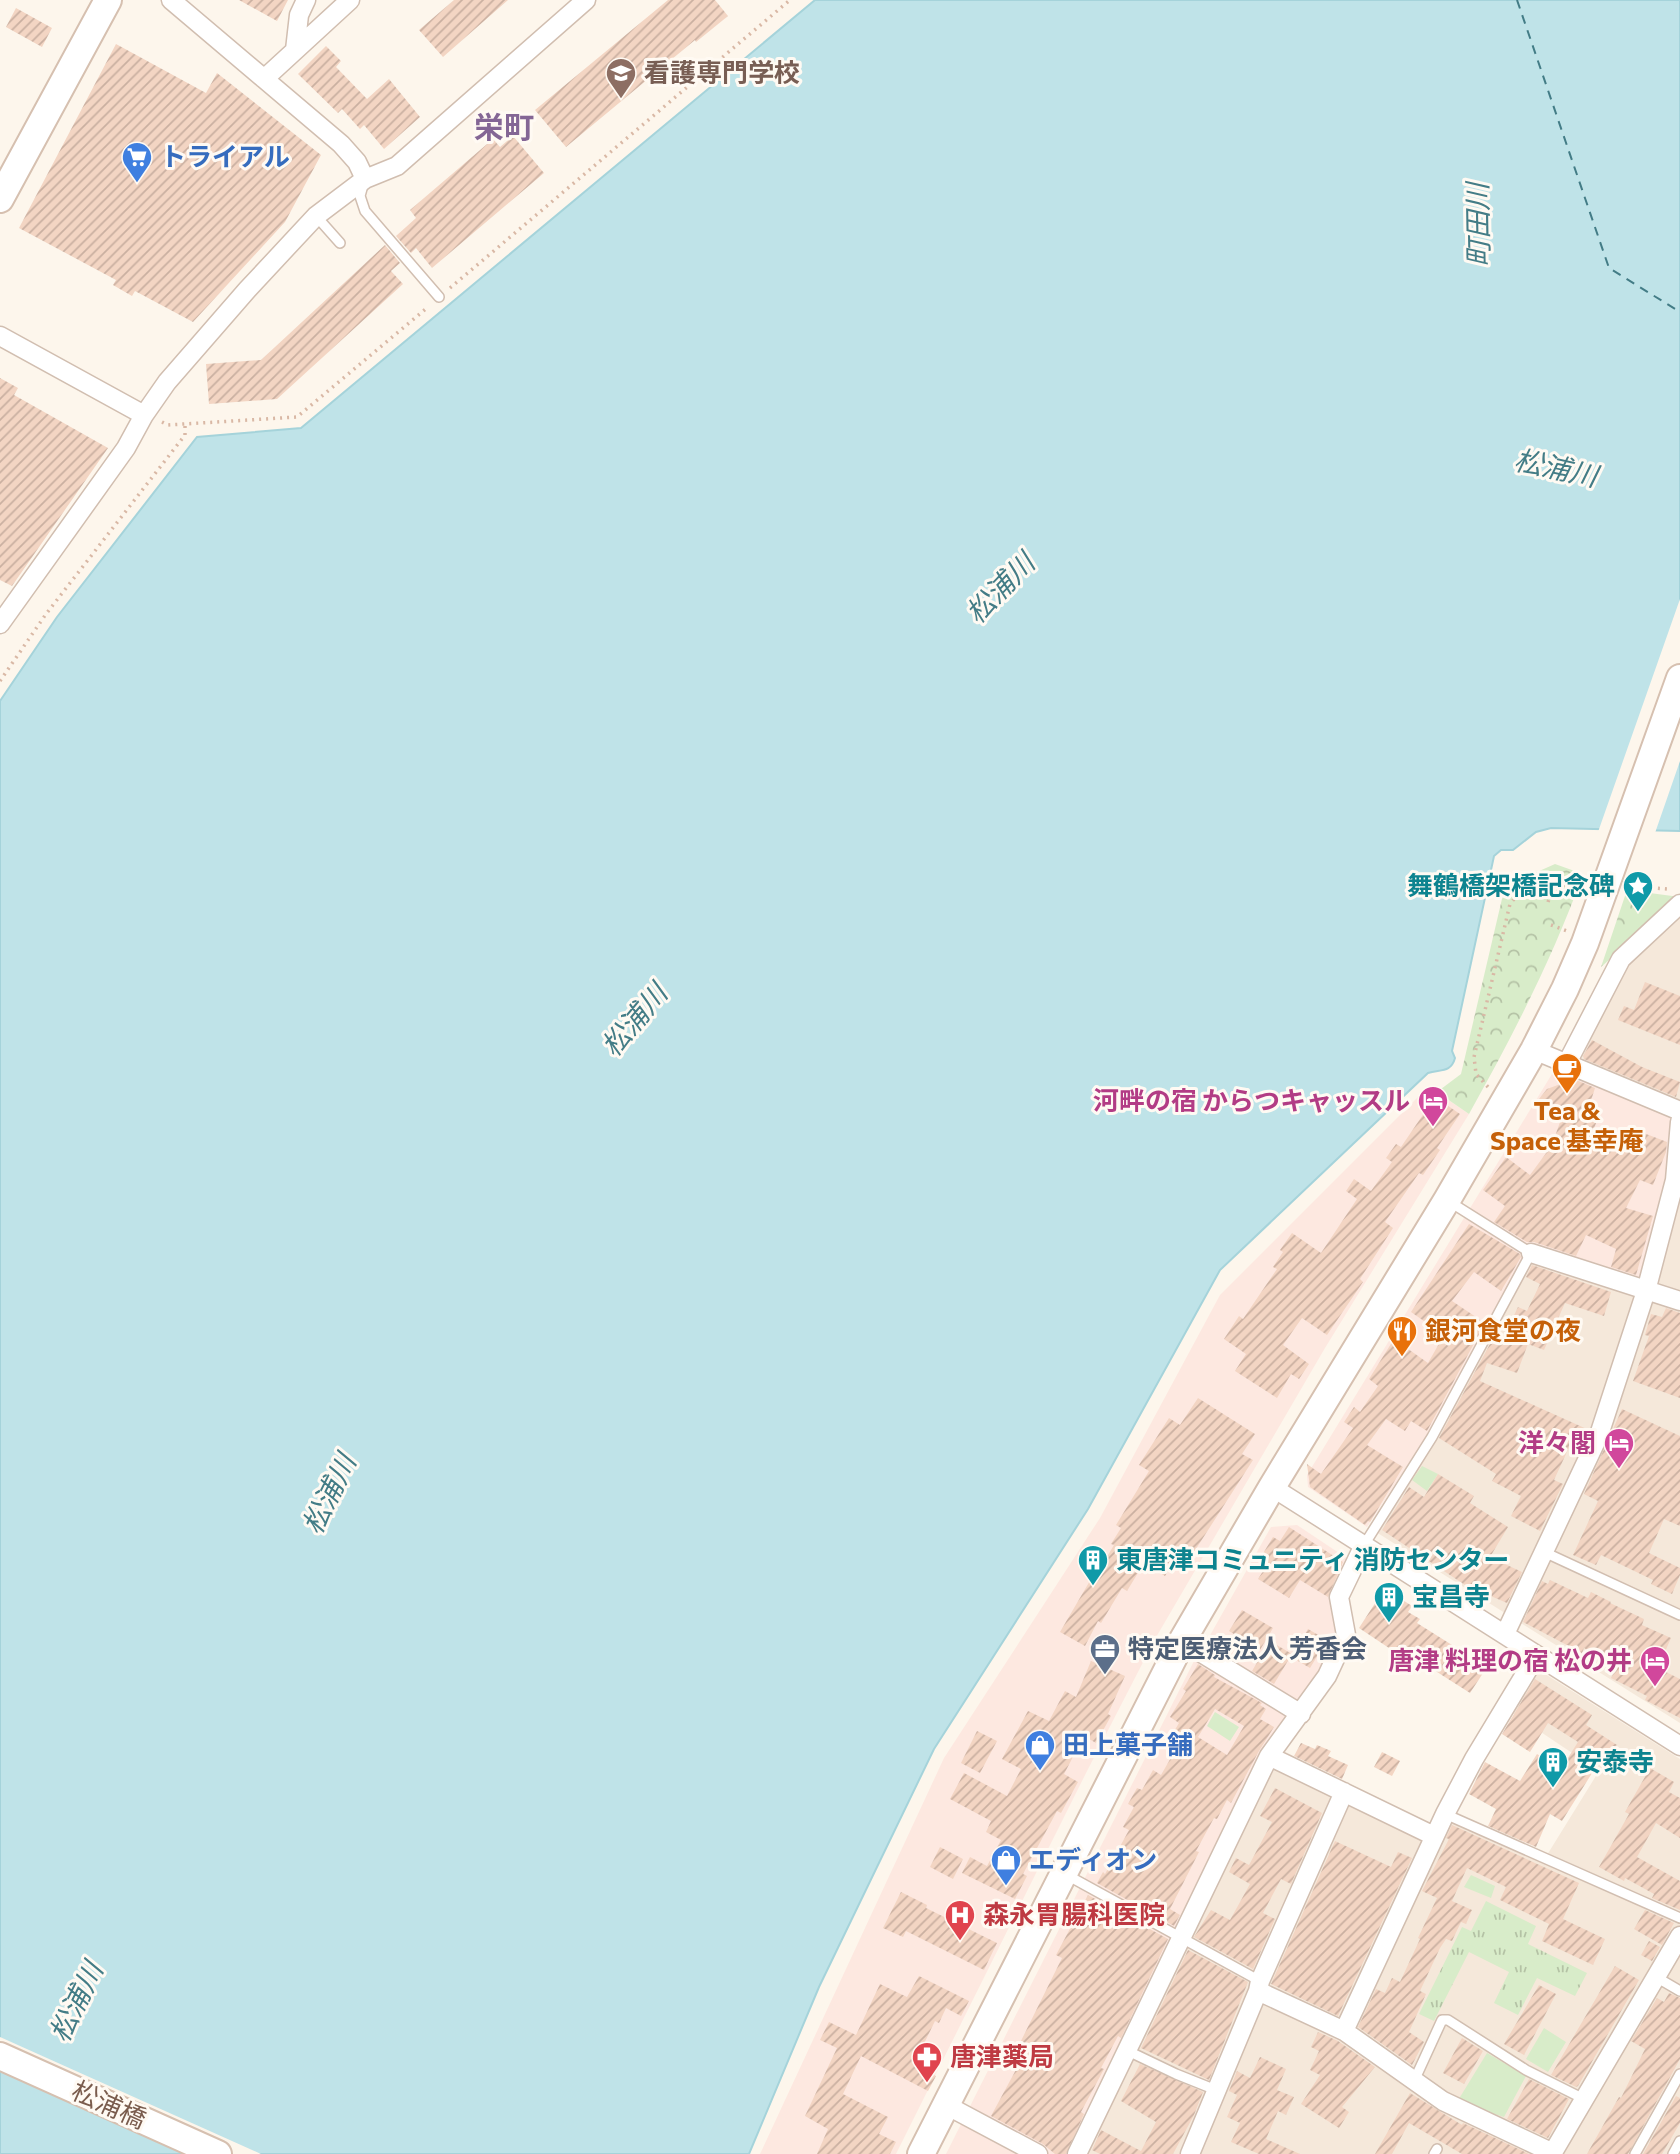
<svg xmlns="http://www.w3.org/2000/svg" width="1680" height="2154" viewBox="0 0 1680 2154" font-family="Commissioner,'Noto Sans JP',sans-serif">
  <style>
    .residential { fill: #f5e8da }
    .commercial { fill: #fde8e0 }
    .grass { fill: url(#grass-tufts) }
    .forest { fill: url(#forest-crowns) }
    .garden { fill: #d8ecc9 }
    .water { fill: #bfe3e8; stroke: #a5d3da; stroke-width: 2 }
    .pier { fill: #fdf6ec }
    .lines { fill: none; stroke-linecap: round; stroke-linejoin: round }
    .ferry { stroke: #437c86; stroke-width: 2; stroke-dasharray: 9 7; stroke-linecap: butt }
    .building { fill: url(#building-hatch); fill-rule: evenodd }
    .lane-casing { stroke: #d1beb0; stroke-width: 12 }
    .street-casing { stroke: #d1beb0; stroke-width: 21 }
    .secondary-casing { stroke: #d6c0b0; stroke-width: 30 }
    .path { stroke: #d9b8a5; stroke-width: 3.5; stroke-dasharray: 2 5; stroke-linecap: butt }
    .lane { stroke: #fff; stroke-width: 9 }
    .street { stroke: #fff; stroke-width: 18 }
    .secondary { stroke: #fff; stroke-width: 26 }
    .labels { text-anchor: middle; stroke-width: 6; stroke-linejoin: round; paint-order: stroke }
    .education-label { font-size: 26px; font-weight: bold; fill: #785e54; stroke: #fffaf3; text-anchor: start }
    .shop-label { font-size: 26px; font-weight: bold; fill: #366cbe; stroke: #fffaf3; text-anchor: start }
    .culture-label { font-size: 26px; font-weight: bold; fill: #0d838f; stroke: #fffaf3; text-anchor: start }
    .hotel-label { font-size: 26px; font-weight: bold; fill: #b23c85; stroke: #fffaf3; text-anchor: end }
    .food-label { font-size: 26px; font-weight: bold; fill: #c56008; stroke: #fffaf3 }
    .service-label { font-size: 26px; font-weight: bold; fill: #4e5e75; stroke: #fffaf3; text-anchor: start }
    .health-label { font-size: 26px; font-weight: bold; fill: #be3a42; stroke: #fffaf3; text-anchor: start }
    .street-label { font-size: 26px; fill: #7a5c4d; stroke: #fffaf3 }
    .water-label { font-size: 28px; font-style: italic; fill: #437c86; stroke: #fffaf3 }
    .quarter-label { font-size: 30px; font-weight: bold; fill: #846695; stroke: #fffaf3 }
  </style>
  <defs>
    <pattern id="grass-tufts" width="24" height="20" patternUnits="userSpaceOnUse" patternTransform="scale(1.75)"><rect width="24" height="20" fill="#d8ecc9"/><path d="M3 7l-1-3M5 7V3M7 7l1-3M15 17l-1-3M17 17v-4M19 17l1-3" fill="none" stroke="#b4c2a5"/></pattern>
    <pattern id="forest-crowns" width="20" height="18" patternUnits="userSpaceOnUse" patternTransform="scale(1.75)"><rect width="20" height="18" fill="#d8ecc9"/><path d="M2 6a3 3 0 1 1 6 0M12 15a3 3 0 1 1 6 0" fill="none" stroke="#b4c2a5"/></pattern>
    <pattern id="building-hatch" width="6" height="6" patternUnits="userSpaceOnUse" patternTransform="scale(1.75)"><rect width="6" height="6" fill="#f3d5c3"/><path d="M-1 1l2-2M0 6l6-6M5 7l2-2" fill="none" stroke="#cab0a1"/></pattern>
  </defs>
  <rect width="100%" height="100%" fill="#fdf6ec"/>
  <path class="residential" d="M1680 911V1099L1678 1103 1584 1063 1581 1054 1631 958Z
    M1680 1183V1296L1654 1288Z
    M1531 1258 1680 1308V1723L1376 1532Z
    M1534 1667 1680 1759V1926L1546 2154H1084L1272 1763 1437 1840 1451 1811 1547 1855 1599 1771 1508 1710Z
    M1680 1948V2154H1561Z"/>
  <path class="commercial" d="M1555 1069 1673 1114 1668 1178 1639 1285 1530 1248 1428 1434 1367 1527 1308 1487 1307 1475Z
    M1423 1092H1437L1469 1114 1325 1348 1155 1639 1086 1773 896 2154H760L944 1758 1100 1518 1220 1295Z
    M1297 1525 1351 1561 1338 1642 1299 1704 1204 1646 1271 1527Z
    M1195 1659 1290 1719 1070 2154H946Z"/>
  <path class="grass" d="M1486 1901 1536 1926 1528 1944 1587 1973 1575 1996 1537 1978 1518 2015 1494 2003 1509 1972 1469 1952 1434 2021 1419 2014 1462 1927 1471 1931Z"/>
  <path class="forest" d="M1555 864 1583 874C1552 960 1513 1035 1469 1114L1437 1092 1461 1074 1505 886Z
    M1627 890 1680 897 1601 967Z"/>
  <path class="garden" d="M1422 1466 1438 1474 1427 1491 1412 1480Z
    M1215 1712 1239 1727 1230 1741 1207 1726Z
    M1471 1875 1495 1886 1491 1898 1464 1887Z
    M1544 2028 1566 2042 1548 2072 1526 2059Z
    M1487 2053 1526 2076 1504 2117 1457 2102Z"/>
  <path class="water" d="M815 0H1680V831L1551 828 1536 832 1513 850H1501L1494 856 1452 1051 1455 1058C1451 1073 1440 1069 1428 1073L1220 1270 1088 1509 934 1749 819 1987 749 2154H0V701L57 617 197 437 301 428Z"/>
  <path class="pier" d="M1680 599V761L1655 833 1598 832Z
    M0 2037 261 2154H189L0 2069Z"/>
  <g class="lines">
    <path class="ferry" d="M1517 0 1609 268 1680 312"/>
  </g>
  <path class="building" d="M239 0H288L277 21Z
    M454 0H508L443 57 419 30Z
    M668 0H715L728 16 696 42 695 40 566 147 535 110Z
    M16 8 52 28 42 47 6 27Z
    M116 44 206 93 217 73 321 155 285 222 193 322 135 291 132 296 113 285 116 280 19 228Z
    M326 46 341 61 336 67 367 99 389 79 420 117 384 149 364 125 360 129 342 109 338 113 298 74Z
    M513 136 544 173 432 268 416 248 411 253 396 236 416 218 410 210 493 139 500 147Z
    M385 245 400 263 391 271 403 284 277 399 209 404 206 364 261 360Z
    M0 378 18 388 14 395 108 448 12 586 0 580Z
    M1645 982 1680 996V1045L1618 1020 1624 1006 1634 1010Z
    M1592 1040 1642 1067 1680 1082 1676 1097 1584 1059 1583 1056Z
    M1574 1079 1595 1088 1587 1113 1598 1117 1591 1138 1619 1150 1628 1127 1667 1142 1666 1152 1653 1185 1640 1180 1626 1208 1653 1216 1636 1275 1611 1267 1616 1249 1586 1235 1576 1256 1534 1242H1527L1494 1222 1505 1206 1483 1190 1506 1157 1530 1175 1552 1145 1560 1122 1535 1104 1547 1089Z
    M1435 1097 1460 1114 1437 1148 1440 1150 1423 1175 1419 1173 1385 1222 1393 1228 1360 1279 1363 1282 1327 1335 1302 1318 1283 1345 1309 1364 1299 1379 1291 1374 1277 1398 1235 1371 1246 1354 1224 1339 1239 1316 1243 1319 1277 1269 1273 1267 1283 1252 1280 1250 1292 1233 1321 1253 1357 1199 1346 1191 1354 1179 1371 1191 1392 1162 1386 1158 1396 1144 1401 1147Z
    M1469 1224 1520 1254 1521 1257 1501 1291 1474 1272 1452 1301 1485 1323 1427 1431 1411 1421 1405 1431 1386 1419 1367 1445 1403 1467 1370 1522 1368 1521 1365 1525 1310 1487 1307 1464 1321 1474 1353 1428 1344 1422 1354 1407 1360 1412 1378 1386 1369 1379 1394 1339 1428 1363 1444 1335 1411 1312Z
    M1532 1265 1611 1292 1604 1316 1565 1303 1544 1350 1528 1344 1517 1373 1487 1363 1480 1381 1589 1430 1582 1445 1572 1441 1554 1480 1563 1484 1540 1531 1511 1516 1521 1496 1492 1481 1496 1474 1439 1438 1497 1331 1504 1336 1518 1307 1527 1311 1540 1284 1526 1277Z
    M1666 1308 1680 1313V1398L1633 1381 1649 1336 1645 1335 1651 1314 1662 1317Z
    M1198 1398 1255 1434 1242 1454 1253 1460 1194 1552 1184 1546 1165 1576 1144 1563 1127 1591 1122 1588 1101 1623 1098 1621 1085 1646 1060 1632 1091 1579 1093 1580 1114 1545 1111 1544 1121 1528 1116 1525 1149 1471 1139 1465 1169 1418 1180 1425Z
    M1622 1409 1680 1436V1526L1664 1519 1649 1553 1680 1568V1575L1672 1594 1651 1584 1653 1580 1601 1555 1596 1565 1573 1555 1598 1501 1584 1494Z
    M1438 1474 1474 1496 1470 1503 1508 1527 1490 1557 1522 1572 1507 1603 1465 1585 1382 1530 1409 1487 1424 1497Z
    M1289 1527 1343 1562 1328 1597 1300 1580 1289 1598 1258 1579 1267 1565 1259 1560 1273 1537 1280 1541Z
    M1550 1580 1588 1598 1591 1592 1611 1602 1610 1603 1644 1619 1642 1625 1671 1638 1658 1668 1680 1679V1718L1645 1700 1647 1696 1611 1678 1617 1666 1584 1648 1582 1653 1523 1622 1542 1581 1548 1584Z
    M1381 1594 1392 1601 1395 1595 1412 1606 1408 1612 1420 1619 1417 1623 1487 1667 1470 1693 1401 1649 1398 1654 1359 1628Z
    M1242 1610 1273 1628 1260 1650 1229 1631Z
    M1308 1629 1327 1640 1310 1668 1291 1657Z
    M1270 1641 1292 1654 1274 1684 1252 1671Z
    M1091 1661 1125 1676 1108 1714 1111 1716 1096 1743 1084 1736 1064 1774 1078 1782 1061 1813 1057 1811 1023 1874 1027 1876 1015 1899 962 1873 970 1857 987 1866 1001 1840 986 1832 991 1821 950 1799 964 1773 1007 1796 1021 1769 1002 1759 1028 1711 1049 1721 1065 1691 1076 1697Z
    M1198 1664 1215 1675 1214 1677 1262 1703 1260 1705 1266 1709 1260 1719 1274 1727 1259 1751 1231 1803 1227 1800 1217 1819 1214 1818 1196 1851 1199 1852 1170 1909 1180 1915 1174 1926 1097 1883 1103 1872 1105 1874 1129 1830 1123 1827 1134 1807 1128 1804 1137 1788 1142 1790 1153 1770 1161 1775 1176 1749 1167 1743 1179 1723 1170 1717 1186 1691 1183 1689ZM1215 1709 1244 1726 1227 1755 1198 1737Z
    M1535 1679 1592 1715 1586 1725 1617 1745 1604 1765 1599 1762 1562 1821 1550 1814 1536 1847 1488 1826 1496 1809 1469 1794 1485 1762 1520 1781 1537 1754 1561 1769 1578 1742 1548 1723 1530 1752 1502 1734Z
    M977 1731 997 1741 980 1773 961 1763Z
    M1301 1743 1315 1749 1317 1745 1331 1751 1328 1756 1348 1765 1342 1779 1294 1756Z
    M1382 1752 1400 1761 1392 1776 1374 1767Z
    M1650 1768 1674 1782 1669 1792 1680 1798V1838L1656 1823 1637 1857 1680 1881V1910L1652 1898 1654 1894 1625 1878 1624 1881 1599 1867 1629 1814 1625 1812Z
    M1275 1788 1322 1813 1291 1884 1281 1879 1263 1913 1275 1919 1253 1969 1194 1937 1211 1910 1230 1920 1250 1884 1229 1872 1236 1858 1249 1865 1272 1822 1260 1816Z
    M1452 1825 1579 1883 1563 1919 1605 1939 1593 1965 1542 1941 1549 1924 1500 1900 1506 1887 1467 1868 1452 1901 1472 1910 1466 1924 1461 1922 1452 1941 1446 1939 1440 1948 1420 1991 1426 1994 1409 2032 1424 2042 1412 2065 1358 2027 1376 1989 1385 1993 1392 1978 1400 1982 1420 1939 1418 1938 1437 1898 1422 1891 1449 1839 1446 1838Z
    M1335 1841 1391 1867 1398 1852 1412 1858 1338 2016 1271 1984Z
    M940 1847 963 1859 953 1879 930 1867Z
    M901 1892 927 1905 926 1908 997 1943 984 1970 906 1931 903 1937 883 1928Z
    M1088 1895 1168 1939 1121 2038 1118 2036 1101 2068 1104 2069 1081 2112 1084 2114 1066 2154H1055L1043 2144 991 2116 1024 2055 1016 2051 1062 1958 1056 1955Z
    M1645 1910 1674 1923 1662 1945 1634 1929Z
    M1649 1941 1660 1947 1652 1961 1641 1955Z
    M1188 1950 1248 1982 1209 2080 1141 2048Z
    M1615 1966 1639 1980 1578 2086 1576 2087 1551 2075Z
    M919 1976 969 2001 961 2016 946 2008 939 2023 935 2021 914 2064 936 2076 928 2091 861 2056 843 2094 888 2117 879 2134 896 2142 890 2154H817L828 2129 805 2116 837 2048 820 2040 829 2022 856 2035 880 1984 907 1997Z
    M1539 1985 1556 1994 1524 2055 1504 2044Z
    M1669 1993 1680 1998V2059L1628 2154H1587L1619 2097 1621 2098 1645 2049 1631 2041 1657 1998 1664 2002Z
    M1318 2032 1338 2041 1375 2067 1342 2107 1349 2112 1339 2128 1301 2104 1320 2075 1310 2070 1319 2051 1311 2047Z
    M1462 2038 1483 2051 1464 2084 1443 2073Z
    M1260 2057 1286 2069 1277 2090 1294 2097 1286 2115 1278 2111 1266 2139 1300 2154H1259L1231 2142 1240 2123 1227 2117 1237 2095 1229 2091 1237 2071 1250 2078Z
    M1140 2064 1203 2092 1194 2115 1173 2154H1100L1092 2150 1101 2130 1141 2151 1156 2122 1121 2101Z
    M1529 2079 1569 2099 1548 2138 1507 2119Z
    M1410 2093 1462 2125 1463 2123 1529 2154H1462L1409 2123 1392 2154H1375Z
    M1676 2096 1680 2098V2123L1662 2154H1643Z"/>
  <g class="lines">
    <g class="lane-casing">
      <path id="lane" d="M363 185 360 196 365 211 439 297
        M316 216 340 243
        M1364 1545 1432 1437 1531 1253 1450 1202
        M1544 1552 1680 1615
        M1445 1814 1680 1918
        M1065 1874 1260 1981
        M1656 1977 1680 1991
        M1128 2051 1176 2074 1216 2090
        M1414 2081 1442 2020H1448L1526 2070 1584 2099
        M1434 2154 1437 2149
        M1635 2154 1680 2074
        M1673 2154 1680 2141"/>
    </g>
    <g class="street-casing">
      <path id="street" d="M171 0 341 144 357 162 365 179
        M295 50 299 15 306 0
        M264 79 350 0
        M0 336 144 415
        M0 624 126 448 144 415 167 382 247 290 316 216 365 179 397 166 586 0
        M1534 1050 1680 1111
        M1566 1065 1621 959 1680 904
        M1531 1253 1680 1301
        M1272 1487 1680 1746
        M1505 1634 1599 1435 1646 1291 1675 1180 1680 1122
        M1182 1641 1301 1714
        M1269 1756 1434 1836
        M1258 1991 1344 2031 1443 2101 1553 2153
        M1344 2031 1445 1814 1474 1759 1536 1656
        M946 2105 1038 2154
        M1077 2154 1269 1756 1327 1676 1346 1635 1339 1597 1364 1545
        M1190 2154 1258 1991 1260 1981 1344 1792
        M1552 2154 1680 1936"/>
    </g>
    <g class="secondary-casing">
      <path id="secondary" d="M0 199 108 0
        M0 2056 218 2154
        M921 2154 1182 1641 1272 1487 1447 1200 1534 1050 1565 989 1585 943 1680 678"/>
    </g>
    <path class="path" d="M450 288 790 0
      M162 422 168 425 297 417 428 307
      M0 681 46 614 185 435V424
      M1630 886 1667 889
      M1548 902 1555 883
      M1551 925 1567 931
      M1488 1087 1476 1074 1474 1057 1510 904C1531 877 1551 882 1581 889"/>
    <use href="#lane" class="lane"/>
    <use href="#street" class="street"/>
    <use href="#secondary" class="secondary"/>
  </g>
  <defs>
    <g id="university-pin" transform="scale(1.575)"><path d="M0 17L-7.5 6A9.5 9.5 0 1 1 7.5 6Z" fill="#8d6e63" stroke="#fffaf3"/><path d="M0-5L7-2L0 1L-7-2ZM-4 1L0 2.5L4 1V4Q0 6-4 4Z" fill="#fff"/></g>
    <g id="supermarket-pin" transform="scale(1.575)"><path d="M0 17L-7.5 6A9.5 9.5 0 1 1 7.5 6Z" fill="#3f7fe0" stroke="#fffaf3"/><path d="M-6-5.5h2.5l.6 2H6L4.5 2H-2.5L-4.4-4H-6ZM-1.5 3.2a1.3 1.3 0 1 0 .1 0ZM3 3.2a1.3 1.3 0 1 0 .1 0Z" fill="#fff"/></g>
    <g id="sight-pin" transform="scale(1.575)"><path d="M0 17L-7.5 6A9.5 9.5 0 1 1 7.5 6Z" fill="#0f9aa8" stroke="#fffaf3"/><path d="M0-6L1.8-2.2L6-1.7L2.9 1.2L3.7 5.4L0 3.3L-3.7 5.4L-2.9 1.2L-6-1.7L-1.8-2.2Z" fill="#fff"/></g>
    <g id="cafe-pin" transform="scale(1.575)"><path d="M0 17L-7.5 6A9.5 9.5 0 1 1 7.5 6Z" fill="#e8710a" stroke="#fffaf3"/><path d="M-5.5-4.5H6V0H3Q3 3.5 0 3.5H-2.5Q-5.5 3.5-5.5 0ZM3-3.2v2h1.7v-2ZM-6 4.5H4V6H-6Z" fill="#fff"/></g>
    <g id="hotel-pin" transform="scale(1.575)"><path d="M0 17L-7.5 6A9.5 9.5 0 1 1 7.5 6Z" fill="#d1479c" stroke="#fffaf3"/><path d="M-6-4.5h1.5V1H6V5H4.5V3h-9V5H-6ZM-4 0a1.8 1.8 0 1 1 3.6 0ZM.5 0V-2.5h3Q6-2.5 6 0Z" fill="#fff"/></g>
    <g id="restaurant-pin" transform="scale(1.575)"><path d="M0 17L-7.5 6A9.5 9.5 0 1 1 7.5 6Z" fill="#e8710a" stroke="#fffaf3"/><path d="M-5-6h1v4h1v-4h1v4h1v-4h1v5L-1.5 .5V6h-2V.5L-5-1ZM5-6V6H3V1.5H1.5Q1.5-4 5-6Z" fill="#fff"/></g>
    <g id="building-pin" transform="scale(1.575)"><path d="M0 17L-7.5 6A9.5 9.5 0 1 1 7.5 6Z" fill="#0f9aa8" stroke="#fffaf3"/><path d="M-4-6H4V6H1V3H-1V6H-4ZM-2.5-4.3h1.7v1.8h-1.7ZM.8-4.3h1.7v1.8H.8ZM-2.5-1h1.7V.8h-1.7ZM.8-1h1.7V.8H.8Z" fill="#fff"/></g>
    <g id="office-pin" transform="scale(1.575)"><path d="M0 17L-7.5 6A9.5 9.5 0 1 1 7.5 6Z" fill="#5c6f8a" stroke="#fffaf3"/><path d="M-6-3h4V-5.5h4V-3h4V5H-6ZM-1-4.5V-3h2v-1.5ZM-6 0V1H6V0Z" fill="#fff"/></g>
    <g id="shop-pin" transform="scale(1.575)"><path d="M0 17L-7.5 6A9.5 9.5 0 1 1 7.5 6Z" fill="#3f7fe0" stroke="#fffaf3"/><path d="M-5-2.5h2.3a2.7 3.5 0 0 1 5.4 0H5L5.5 6h-11ZM-1.5-2.5h3a1.5 2.3 0 0 0-3 0Z" fill="#fff"/></g>
    <g id="hospital-pin" transform="scale(1.575)"><path d="M0 17L-7.5 6A9.5 9.5 0 1 1 7.5 6Z" fill="#e0444e" stroke="#fffaf3"/><path d="M-5-5h3v3.5h4V-5h3V5h-3V1.5h-4V5h-3Z" fill="#fff"/></g>
    <g id="pharmacy-pin" transform="scale(1.575)"><path d="M0 17L-7.5 6A9.5 9.5 0 1 1 7.5 6Z" fill="#e0444e" stroke="#fffaf3"/><path d="M-2-6h4v4h4v4h-4v4h-4v-4h-4v-4h4Z" fill="#fff"/></g>
  </defs>
  <g fill-rule="evenodd">
    <use href="#university-pin" x="621" y="73"/>
    <use href="#supermarket-pin" x="137" y="157"/>
    <use href="#sight-pin" x="1638" y="886"/>
    <use href="#cafe-pin" x="1567" y="1068"/>
    <use href="#hotel-pin" x="1433" y="1101"/>
    <use href="#restaurant-pin" x="1402" y="1331"/>
    <use href="#hotel-pin" x="1619" y="1443"/>
    <use href="#building-pin" x="1093" y="1560"/>
    <use href="#building-pin" x="1389" y="1597"/>
    <use href="#office-pin" x="1105" y="1649"/>
    <use href="#hotel-pin" x="1655" y="1661"/>
    <use href="#shop-pin" x="1040" y="1745"/>
    <use href="#building-pin" x="1553" y="1762"/>
    <use href="#shop-pin" x="1006" y="1860"/>
    <use href="#hospital-pin" x="960" y="1915"/>
    <use href="#pharmacy-pin" x="927" y="2057"/>
  </g>
  <g class="labels">
    <g class="education-label">
      <text x="644" y="82">看護専門学校</text>
    </g>
    <g class="shop-label">
      <text x="160" y="166">トライアル</text>
      <text x="1063" y="1754">田上菓子舗</text>
      <text x="1029" y="1869">エディオン</text>
    </g>
    <g class="culture-label">
      <text x="1615" y="895" text-anchor="end">舞鶴橋架橋記念碑</text>
      <text x="1116" y="1569">東唐津コミュニティ 消防センター</text>
      <text x="1412" y="1606">宝昌寺</text>
      <text x="1576" y="1771">安泰寺</text>
    </g>
    <g class="hotel-label">
      <text x="1410" y="1110">河畔の宿 からつキャッスル</text>
      <text x="1596" y="1452">洋々閣</text>
      <text x="1632" y="1670">唐津 料理の宿 松の井</text>
    </g>
    <g class="food-label">
      <text x="1567" y="1120">Tea &amp;<tspan x="1567" dy="30">Space 基幸庵</tspan></text>
      <text x="1425" y="1340" text-anchor="start">銀河食堂の夜</text>
    </g>
    <g class="service-label">
      <text x="1128" y="1658">特定医療法人 芳香会</text>
    </g>
    <g class="health-label">
      <text x="983" y="1924">森永胃腸科医院</text>
      <text x="950" y="2066">唐津薬局</text>
    </g>
    <g class="street-label">
      <text transform="translate(109 2105) rotate(24)" y="9">松浦橋</text>
    </g>
    <g class="water-label">
      <text transform="translate(1478 225) rotate(-91)" y="10">町田川</text>
      <text transform="translate(1556 468) rotate(12)" y="10">松浦川</text>
      <text transform="translate(1000 588) rotate(-46)" y="10">松浦川</text>
      <text transform="translate(634 1020) rotate(-50)" y="10">松浦川</text>
      <text transform="translate(329 1494) rotate(-64)" y="10">松浦川</text>
      <text transform="translate(76 2002) rotate(-64)" y="10">松浦川</text>
    </g>
    <g class="quarter-label">
      <text x="504" y="138">栄町</text>
    </g>
  </g>
</svg>
